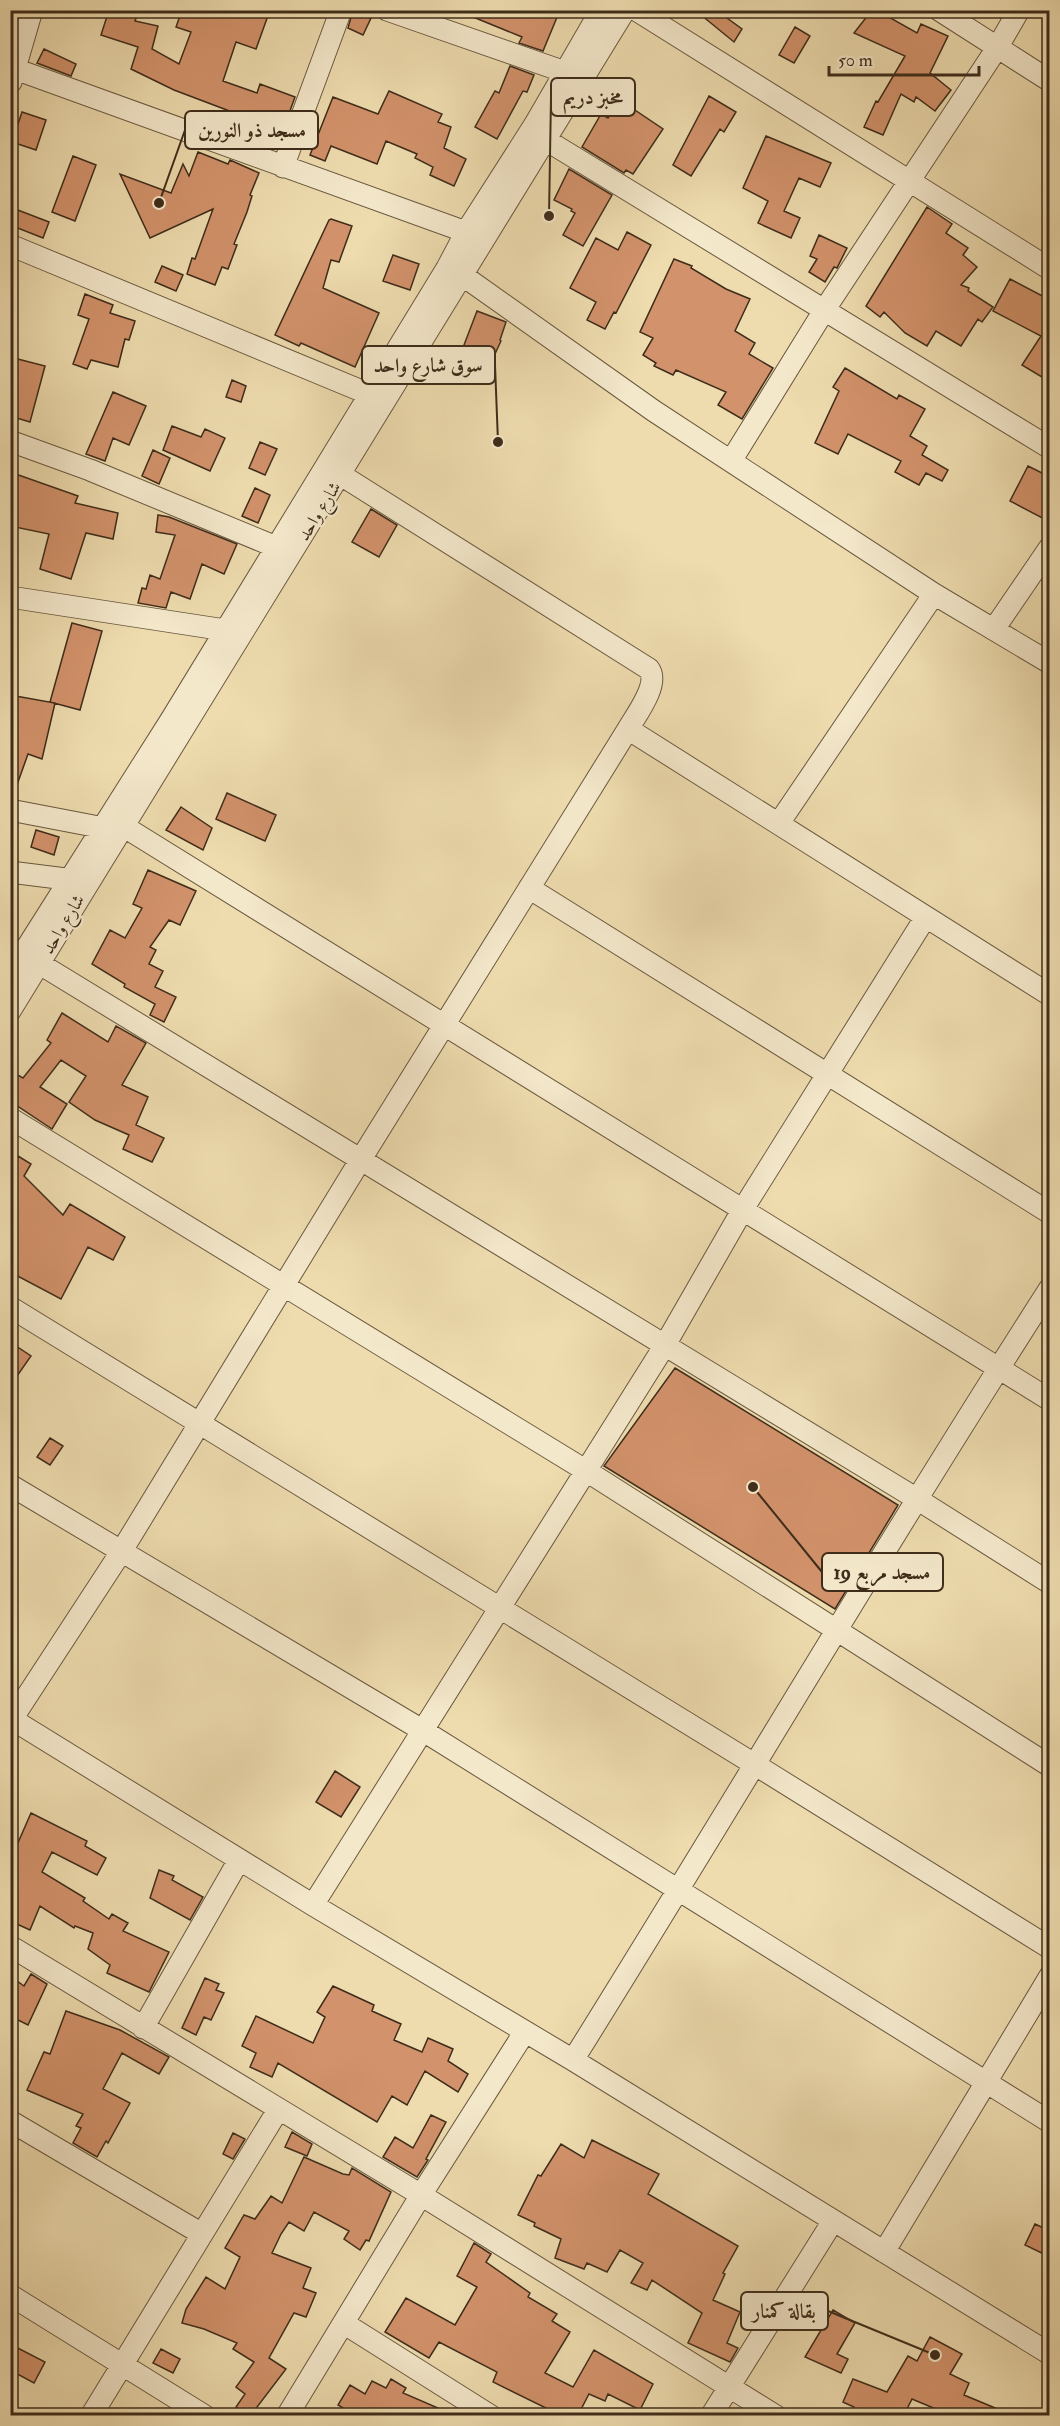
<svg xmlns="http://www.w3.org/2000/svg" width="1060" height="2426" viewBox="0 0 1060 2426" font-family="'IM FELL Double Pica',Amiri,serif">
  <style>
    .building { fill: #d2926b; stroke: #3e2c1a; stroke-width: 1.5 }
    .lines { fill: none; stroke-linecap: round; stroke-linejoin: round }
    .minor-casing { stroke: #6a583f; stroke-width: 23 }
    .minor { stroke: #f4e8cb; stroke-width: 21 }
    .labels { text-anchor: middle; stroke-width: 4.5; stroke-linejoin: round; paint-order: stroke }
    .street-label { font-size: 18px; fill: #3e2c1a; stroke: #f4e8cb }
    .leader { fill: none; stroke: #3e2c1a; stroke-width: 2 }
    .callout-dot { fill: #3e2c1a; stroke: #f4e8cb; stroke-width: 2 }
    .callout { fill: #f4e8cb; stroke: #3e2c1a; stroke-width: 2 }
    .callout-label { font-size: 20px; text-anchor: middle; font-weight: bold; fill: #3e2c1a }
  </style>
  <rect width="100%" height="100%" fill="#eedcaf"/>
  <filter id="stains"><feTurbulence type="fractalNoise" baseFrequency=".00333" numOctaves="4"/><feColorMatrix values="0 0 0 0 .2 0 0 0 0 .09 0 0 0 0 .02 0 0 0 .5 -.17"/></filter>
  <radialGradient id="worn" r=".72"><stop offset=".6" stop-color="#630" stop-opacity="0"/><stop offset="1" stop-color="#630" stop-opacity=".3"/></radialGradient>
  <path class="building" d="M109 10H139L135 21 158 26 152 49 179 64 191 32 176 27 182 10H270L256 49 236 42 223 81 257 93 260 84 295 97 280 138 264 131 259 144 240 137 248 118 174 90 131 69 138 47 101 35Z
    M353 10 371 18 363 35 348 28Z
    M456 10H560L543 51 519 43 522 37Z
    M695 10H730L727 18 742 29 734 42Z
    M872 10H887L885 15 917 33 921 24 948 36 930 73 951 90 935 111 916 97 914 102 901 94 883 135 864 127 876 101 878 102 905 56 854 33Z
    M795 27 810 36 794 63 779 55Z
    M44 49 76 64 71 76 37 63Z
    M510 66 534 75 527 92 523 91 497 139 475 127 495 91 499 93Z
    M389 91 442 114 438 122 451 127 444 148 466 159 454 186 430 175 433 167 415 158 417 154 386 141 377 164 331 146 325 161 310 155 333 97 378 114Z
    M709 96 736 112 724 132 720 129 691 176 673 165Z
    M620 100 663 129 633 174 626 170 624 173 582 147 601 114 608 118Z
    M22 112 46 120 36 150 12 142Z
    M766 136 831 163 820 187 799 178 784 211 800 218 791 238 758 223 768 201 743 188Z
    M198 152 228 164 230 160 259 173 250 195 252 196 247 212 234 244 237 245 228 269 222 267 215 285 187 274 192 258 195 259 213 209 150 238 120 174 171 193 183 164 189 176Z
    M73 156 96 165 75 221 52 212Z
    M569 169 612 195 583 246 563 235 575 213 571 211 572 209 554 200Z
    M10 207 49 222 43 238 10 225Z
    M927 207 952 224 946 233 968 248 963 255 977 267 961 285 969 288 968 291 993 307 982 322 978 319 961 346 936 331 927 346 905 333 884 312 880 317 866 306Z
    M331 219 352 226 339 262 331 260 323 288 379 313 355 367 301 343 299 346 275 335 329 220Z
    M627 232 651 245 616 313 614 312 605 329 587 320 596 302 570 288 596 238 618 250Z
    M819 235 847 248 837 268 834 267 825 282 809 272 817 259 810 256Z
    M393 255 419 264 410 290 383 281Z
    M674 259 692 266 691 268 726 289 750 299 735 331 755 343 749 354 773 368 742 419 718 405 726 392 676 370 673 375 654 366 656 363 643 355 653 338 640 332Z
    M162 266 183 275 176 291 155 282Z
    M1010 279 1050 300V382L1022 365 1041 336 993 311Z
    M85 294 113 305 110 313 135 321 129 340 125 339 118 367 91 360 87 369 73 364 89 319 78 315Z
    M477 311 506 322 500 340 501 341 494 356 464 345Z
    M10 357 45 366 30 422 10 416Z
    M845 368 897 399 899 395 925 409 910 436 927 446 922 455 948 470 942 481 926 473 919 485 895 472 901 461 848 434 838 454 815 443 839 391 833 387Z
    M232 380 246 386 241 402 226 397Z
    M113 392 146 406 129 445 113 438 105 461 86 454Z
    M172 426 201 437 205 429 225 438 210 471 163 450Z
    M260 442 277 449 265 475 249 468Z
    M153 450 170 458 159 484 142 476Z
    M1028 466 1050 477V522L1010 501Z
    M10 472 78 496 75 503 118 513 113 539 86 533 71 579 40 569 49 534 10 526Z
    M255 488 270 495 258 523 242 516Z
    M371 509 397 525 379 557 352 542Z
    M158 515 169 517 237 544 224 574 202 564 190 599 171 592 166 608 138 603 142 588 146 589 150 575 160 579 175 535 156 532Z
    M72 623 102 631 80 710 50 702Z
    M10 695 55 703 42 759 28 754 13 796 10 795Z
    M227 793 276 815 265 841 216 819Z
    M181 807 212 828 203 850 166 830Z
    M36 830 59 837 54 855 31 847Z
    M148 870 196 891 180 925 169 920 150 947 156 950 149 964 163 971 155 987 176 997 164 1022 150 1015 155 1004 124 987 125 984 92 964 110 930 125 938 142 908 133 904Z
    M62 1013 108 1042 116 1026 146 1043 122 1085 148 1097 136 1125 164 1138 152 1162 123 1149 129 1135 95 1120 69 1102 86 1076 61 1060 40 1087 67 1104 52 1129 10 1101V1083L16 1074 23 1078 51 1043 47 1040Z
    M18 1156 31 1164 24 1176 63 1215 70 1204 125 1237 113 1260 88 1247 61 1299 10 1272V1163L12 1164Z
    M10 1342 31 1356 10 1386Z
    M675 1368 898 1505 835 1609 604 1466Z
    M50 1438 63 1446 50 1465 37 1457Z
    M335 1771 360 1787 341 1817 316 1802Z
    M31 1813 87 1841 85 1846 106 1858 97 1875 52 1852 42 1872 85 1898 83 1901 109 1919 112 1914 128 1923 123 1931 169 1952 149 1992 107 1973 110 1965 88 1949 93 1933 75 1926 74 1928 40 1906 30 1930 10 1921V1861Z
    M159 1870 174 1876 172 1880 203 1897 190 1920 150 1898Z
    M31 1974 47 1984 28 2025 10 2016V1990L17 1981 24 1986Z
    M205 1978 219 1984 216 1990 224 1993 211 2020 204 2017 196 2035 182 2028Z
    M333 1986 374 2005 372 2011 401 2024 394 2040 422 2052 428 2038 453 2049 448 2061 468 2074 458 2092 425 2071 407 2105 392 2096 377 2122 278 2063 272 2077 250 2067 256 2053 242 2046 256 2016 313 2043 325 2017 317 2012Z
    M66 2011 120 2030 169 2057 159 2074 122 2053 103 2089 130 2103 108 2143 106 2141 97 2157 73 2143 81 2128 76 2126 83 2114 27 2090 44 2052 50 2054Z
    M431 2115 446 2122 426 2159 428 2160 417 2177 383 2157 395 2137 413 2148Z
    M292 2132 312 2144 307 2156 285 2147Z
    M233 2133 245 2139 233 2159 223 2154Z
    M592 2140 659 2174 648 2194 738 2246 723 2273 725 2274 713 2300 740 2312 727 2343 738 2348 730 2362 688 2343 702 2313 652 2280 647 2290 631 2283 643 2263 620 2250 607 2272 587 2263 584 2269 555 2258 561 2239 534 2226 535 2223 518 2215 538 2175 541 2176 561 2144 584 2158Z
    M304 2157 343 2174 349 2175 352 2168 391 2192 369 2241 366 2240 360 2250 344 2239 349 2231 314 2212 304 2231 289 2222 281 2234 272 2253 311 2268 303 2288 316 2293 306 2317 294 2313 269 2358 286 2369 251 2415H247L236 2407 245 2394 236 2387 254 2362 233 2349 237 2343 204 2329 182 2323 186 2309 206 2277 225 2289 240 2257 225 2248 244 2215 255 2219 271 2196 282 2203Z
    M1035 2224 1050 2231V2257L1025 2245Z
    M474 2243 491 2254 486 2262 530 2293 528 2297 557 2314 552 2321 570 2332 545 2373 573 2387 594 2350 653 2384 640 2410 608 2394 605 2401 589 2394 578 2415H560L493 2382 497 2372 439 2342 429 2358 385 2332 406 2298 455 2325 477 2287 457 2276Z
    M833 2310 855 2323 837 2354 848 2359 841 2373 805 2357Z
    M930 2337 962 2354 950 2374 969 2383 964 2395 1012 2415H950L912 2399 904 2415H849L854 2407 843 2402 853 2379 887 2392 908 2356 917 2361Z
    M10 2344 45 2362 34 2383 10 2370Z
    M161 2349 180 2359 173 2373 153 2363Z
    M391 2379 406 2388 403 2393 454 2415H355L338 2405 350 2385 365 2394 372 2381 386 2388Z"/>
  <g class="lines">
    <g class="minor-casing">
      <path id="minor" d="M387 10 565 72
        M636 10 1050 269
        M939 10 1050 81
        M15 69 466 232
        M11 82 32 10
        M546 140 1050 448
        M283 167 341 10
        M10 245 381 399
        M462 275 654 411 934 594 1050 663
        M10 441 90 470 276 547
        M731 461 825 309 997 48 1019 10
        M10 597 225 630
        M994 629 1050 547
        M628 729 1050 995
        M10 810 104 828 123 826 1050 1400
        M779 823 934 594
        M10 872 82 881
        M529 888 1050 1213
        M40 964 917 1499 1050 1583
        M10 974 172 718 447 268 466 232 535 124 601 10
        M10 1011 625 10
        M10 1118 585 1470 1050 1766
        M10 1307 754 1764 1050 1948
        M10 1485 422 1730 1050 2122
        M10 1718 313 1905 573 2060 1050 2354
        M12 1719 121 1552 361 1159 628 729C636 715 660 684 649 669L341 475
        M313 1905 665 1345 743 1209 925 918
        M10 1946 421 2195 776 2416
        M143 2028 239 1860
        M573 2060C733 1804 886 1543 1050 1288
        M10 2121 202 2234
        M884 2252 1050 1976
        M10 2295 205 2416
        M345 2324 491 2416
        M91 2416 278 2110
        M287 2416 421 2195 524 2033
        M711 2416 833 2221"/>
    </g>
    <use href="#minor" class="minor"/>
  </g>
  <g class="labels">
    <g class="street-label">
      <text transform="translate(319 511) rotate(-58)" y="6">شارع واحد</text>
      <text transform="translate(63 924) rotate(-59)" y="6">شارع واحد</text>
    </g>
  </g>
  <path class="leader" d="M549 216L551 97M159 203L185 130M498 442L495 365M753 1487L822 1572M935 2355L828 2311"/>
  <g class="callout-dot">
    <circle cx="549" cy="216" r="6"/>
    <circle cx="159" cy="203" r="6"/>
    <circle cx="498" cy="442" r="6"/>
    <circle cx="753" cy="1487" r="6"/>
    <circle cx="935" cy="2355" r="6"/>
  </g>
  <g class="callout">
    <rect x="551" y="78" width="84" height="38" rx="6"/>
    <rect x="185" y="111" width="133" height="38" rx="6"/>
    <rect x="362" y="346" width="133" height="38" rx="6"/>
    <rect x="822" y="1553" width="121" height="38" rx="6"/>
    <rect x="741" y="2292" width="87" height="38" rx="6"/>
  </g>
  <g class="callout-label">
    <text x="593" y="104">مخبز دريم</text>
    <text x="252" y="137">مسجد ذو النورين</text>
    <text x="428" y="372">سوق شارع واحد</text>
    <text x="882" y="1579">مسجد مربع 19</text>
    <text x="784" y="2318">بقالة كمنار</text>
  </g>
  <rect width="1060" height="2426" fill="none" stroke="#eedcaf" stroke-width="36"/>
  <rect x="12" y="12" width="1036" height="2402" fill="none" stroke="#3e2c1a" stroke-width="3"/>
  <rect x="18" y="18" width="1024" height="2390" fill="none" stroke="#3e2c1a" stroke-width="1.5"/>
  <path d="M829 66v9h150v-9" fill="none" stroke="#3e2c1a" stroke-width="3"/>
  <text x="838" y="66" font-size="18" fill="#3e2c1a" stroke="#f4e8cb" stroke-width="4.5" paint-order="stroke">50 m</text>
  <rect width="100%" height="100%" filter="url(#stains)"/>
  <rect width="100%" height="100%" fill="url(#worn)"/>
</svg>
